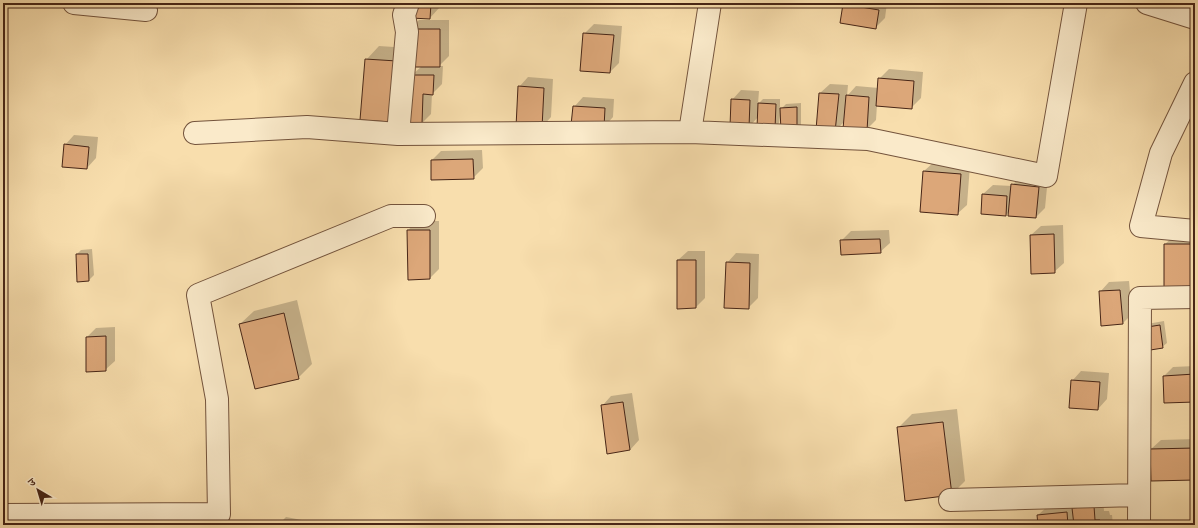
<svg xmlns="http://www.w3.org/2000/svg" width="1198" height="528" viewBox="0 0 1198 528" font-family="'IM FELL DW Pica','Noto Serif Devanagari',serif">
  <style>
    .shadow { fill: #0003 }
    .building { fill: #dca779; stroke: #472516 }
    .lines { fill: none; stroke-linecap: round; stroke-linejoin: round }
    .minor-casing { stroke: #73533c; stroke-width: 24 }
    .minor { stroke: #faeaca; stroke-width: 22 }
  </style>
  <rect width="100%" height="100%" fill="#f8dead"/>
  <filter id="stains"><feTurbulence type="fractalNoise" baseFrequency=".005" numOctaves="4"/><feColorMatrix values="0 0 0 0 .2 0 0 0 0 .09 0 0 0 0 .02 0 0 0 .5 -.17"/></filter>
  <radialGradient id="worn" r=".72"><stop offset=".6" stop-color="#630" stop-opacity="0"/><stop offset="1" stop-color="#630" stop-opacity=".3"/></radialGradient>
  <path class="shadow" d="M413 3H440L439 8 430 18Z
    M846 3H887L885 18 875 28 844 4Z
    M419 20H449V56L439 66H443L442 84 432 94 431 114 422 123 412 75 422 66 366 60 379 46 409 48V29Z
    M594 24 622 26 619 63 610 72 584 34Z
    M889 69 923 72 921 98 911 108 877 105 876 120 866 130 845 121 835 131 820 93 830 84 848 85 847 96 856 86 879 88V79Z
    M528 77 553 79 551 117 542 127 519 87Z
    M741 90 759 91 758 104 763 99H780V110L786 104 801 103V126L797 131 780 116 779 123 775 128 758 117 749 127 732 100Z
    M583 97 614 99 613 117 604 127 574 107Z
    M74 135 98 137 96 158 87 168 65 145Z
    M482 150 483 168 473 178 432 179V160L441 151Z
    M934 162 970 165 967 205 957 214 924 171Z
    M1021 175 1048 177 1045 208 1036 217 1010 211 1006 215 983 194 993 185 1012 186Z
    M418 221H439V269L430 278 408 230Z
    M1063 225 1064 263 1054 272 1031 235 1041 226Z
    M889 230 890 243 880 252 841 241 851 231Z
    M1175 235H1195V294L1165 244Z
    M92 249 94 275 89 280H78L77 254 81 250Z
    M688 251H705V298L696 307 678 260Z
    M736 253 759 254 758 298 748 308 727 263Z
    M1129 281 1132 314 1122 324 1100 292 1109 282Z
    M297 300 312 364 298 378 240 324 254 311Z
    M1164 321 1167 343 1162 347 1147 324Z
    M115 327V361L105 370 87 337 96 328Z
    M1195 366V401L1164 376 1173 367Z
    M1081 371 1109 373 1107 399 1098 409 1072 381Z
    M632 393 639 440 630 450 602 406 611 396Z
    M957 409 965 481 952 494 898 428 912 414Z
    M1195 439V479L1151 449 1161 440Z
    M1103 497 1104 511H1109L1110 515H1112L1113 525H1039L1038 515 1048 506Z
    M286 517 307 521 306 525H278Z"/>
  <path class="building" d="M412 3H431L430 19 411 18Z
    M843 4 879 10 876 29 840 23Z
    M408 29H440V67H408Z
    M583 33 614 35 610 73 580 71Z
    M365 59 397 61 392 122 360 120Z
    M411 75H434L433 95 423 94 422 124H409Z
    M878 78 914 81 912 109 876 106Z
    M518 86 544 88 542 128 516 127Z
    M819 93 839 94 835 132 816 130Z
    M846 95 869 97 867 131 843 129Z
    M731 99 750 100 749 128 730 127Z
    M758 103 776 104 775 129 757 128Z
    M573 106 605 108 604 128 571 125Z
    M797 107V132H781L780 108Z
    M64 144 89 147 87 169 62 167Z
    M473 159 474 179 431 180V160Z
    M923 171 961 174 958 215 920 212Z
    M1011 184 1039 187 1036 218 1008 216Z
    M982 194 1007 196 1006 216 981 214Z
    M407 230H430V279L408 280Z
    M1054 234 1055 273 1031 274 1030 235Z
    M880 239 881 253 841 255 840 240Z
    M1164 244H1193V297H1164Z
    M76 254H88L89 281 77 282Z
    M677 260H696V308L677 309Z
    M726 262 750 263 749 309 724 308Z
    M1120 290 1123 324 1101 326 1099 291Z
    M284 313 299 379 255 389 239 324Z
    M1160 325 1163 348 1144 351 1141 328Z
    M106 336V371L86 372V337Z
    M1195 374V402L1164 403 1163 376Z
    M1071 380 1100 382 1098 410 1069 408Z
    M623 402 630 450 607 454 601 405Z
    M943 422 952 495 905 501 897 427Z
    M1195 448V480L1151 481 1150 449Z
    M1094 506 1095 520H1100L1103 525H1074L1072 508Z
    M1067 512 1068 525H1038L1037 515Z"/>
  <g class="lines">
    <g class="minor-casing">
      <path id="minor" d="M74 3 146 10
        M710 3 690 132 868 139 1046 176 1076 3
        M1147 3 1195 18
        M1195 83 1161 153 1141 226 1195 231
        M195 133 307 127 398 134 690 132
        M398 134 407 32 404 15 408 3
        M950 500 1138 495
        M3 515 219 514 217 399 198 295 391 216H424
        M1139 525 1140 298 1195 297"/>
    </g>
    <use href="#minor" class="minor"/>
  </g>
  <rect width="1198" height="528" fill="none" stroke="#f8dead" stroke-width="16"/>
  <rect x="4" y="4" width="1190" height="520" fill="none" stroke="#472516" stroke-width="2"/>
  <rect x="8" y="8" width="1182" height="512" fill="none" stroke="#472516"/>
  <g transform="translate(38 490) rotate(322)" stroke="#faeaca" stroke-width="3" paint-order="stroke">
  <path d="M0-3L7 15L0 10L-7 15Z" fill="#472516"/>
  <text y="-6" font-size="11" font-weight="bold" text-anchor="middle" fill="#472516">उ</text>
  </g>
  <rect width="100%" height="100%" filter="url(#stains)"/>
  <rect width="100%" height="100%" fill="url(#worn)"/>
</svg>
